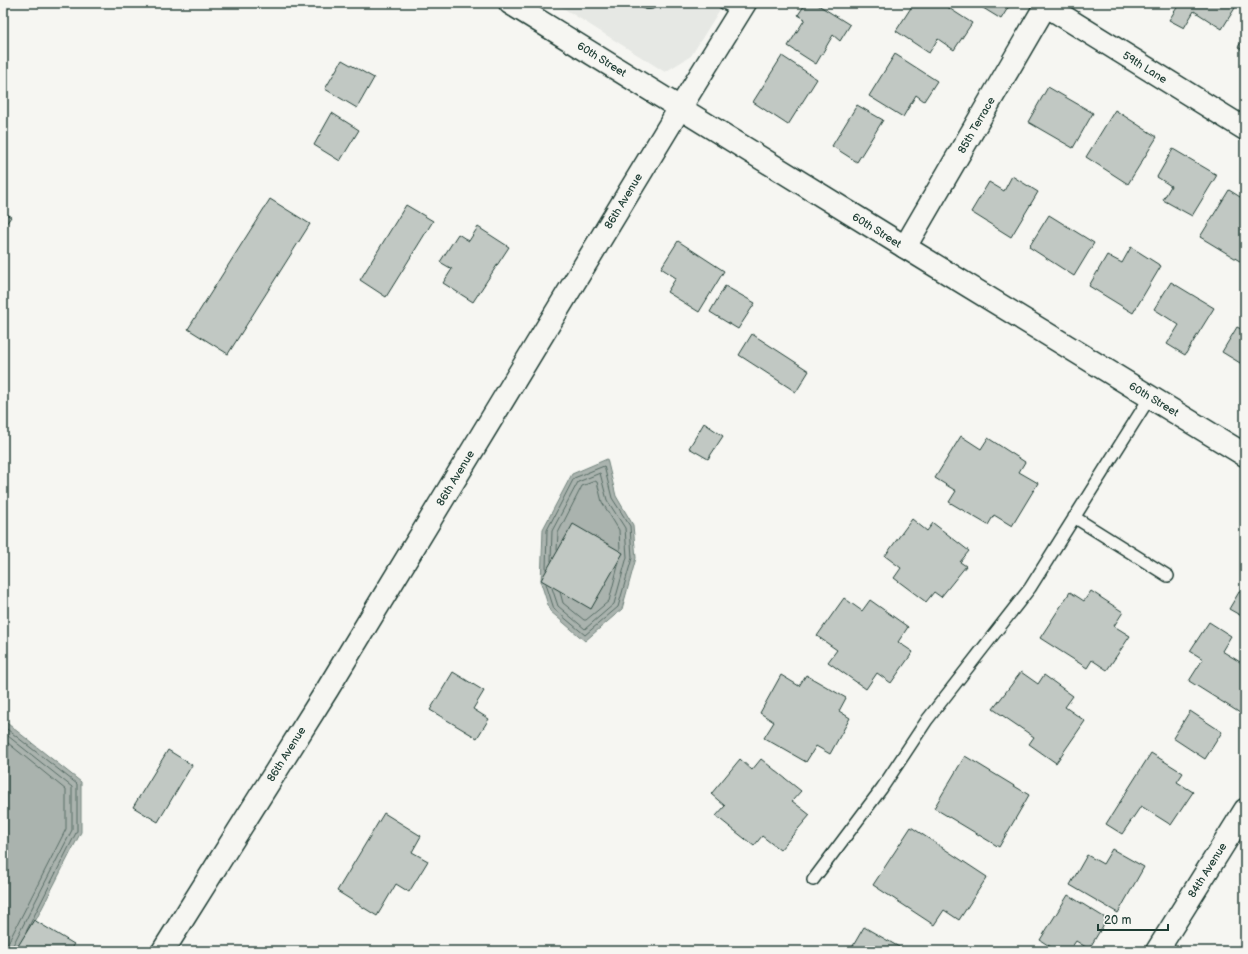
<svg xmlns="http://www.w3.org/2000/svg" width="1248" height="954" viewBox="0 0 1248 954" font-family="'Balsamiq Sans',sans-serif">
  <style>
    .built { fill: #e6e8e4 }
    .water { fill: #aab3ae; stroke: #72847d }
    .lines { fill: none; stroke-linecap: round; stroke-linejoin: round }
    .shore { stroke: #576c65; stroke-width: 1 }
    .building { fill: #c1c8c3; stroke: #1f3d34 }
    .lane-casing { stroke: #1f3d34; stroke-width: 14 }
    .street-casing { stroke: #1f3d34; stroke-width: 25 }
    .secondary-casing { stroke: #1f3d34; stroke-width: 25 }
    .lane { stroke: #f6f6f2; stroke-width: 11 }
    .street { stroke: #f6f6f2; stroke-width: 22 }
    .secondary { stroke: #f6f6f2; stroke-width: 22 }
    .labels { text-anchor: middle; stroke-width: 3; stroke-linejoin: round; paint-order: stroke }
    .street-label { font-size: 11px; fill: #1f3d34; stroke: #f6f6f2 }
  </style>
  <rect width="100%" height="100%" fill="#f6f6f2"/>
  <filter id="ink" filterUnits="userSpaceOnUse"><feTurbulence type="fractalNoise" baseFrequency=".025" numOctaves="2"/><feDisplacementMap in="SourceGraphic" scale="8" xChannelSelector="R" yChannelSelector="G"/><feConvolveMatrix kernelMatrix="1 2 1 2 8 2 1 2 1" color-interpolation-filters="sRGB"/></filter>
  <g filter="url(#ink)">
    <path class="built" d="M555 3H724L691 56 665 72Z"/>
    <path class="water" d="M607 459 616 496 633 525 636 558 622 609 585 641 550 611 541 583 543 529 572 474Z
      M3 720 81 782V832L20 951H3Z"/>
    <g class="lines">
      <path class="shore" d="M557 550 558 533 582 486 595 481 597 482 602 502 619 530 620 550
        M551 561 552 531 578 482 600 473 607 500 625 528 627 557 614 604 585 629 558 606 552 588
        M546 570 547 530 574 478 604 466 612 498 630 526 632 558 618 607 585 635 554 609 546 584
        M560 592 563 603 584 620H586L609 601 619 562
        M3 726 77 784V831L26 932
        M3 732 72 787V830L13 945 12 951
        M3 739 66 790V829L8 943 6 951"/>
    </g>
    <path class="building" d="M806 3H815L850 25 840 41 833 35 816 64 788 46 805 19 798 15Z
      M914 3H941L972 23 954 50 938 39 929 53 896 31Z
      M975 3H1011L1001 19Z
      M1180 3H1238L1222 29 1194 11 1184 28 1169 20Z
      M1245 36V52L1238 47Z
      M895 54 937 81 924 101 916 95 903 117 869 96Z
      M782 56 817 79 788 125 753 102Z
      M342 60 374 78 357 108 325 89Z
      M1048 87 1093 113 1073 148 1028 122Z
      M857 105 883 120 857 162 832 146Z
      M1115 110 1157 137 1128 184 1086 157Z
      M332 113 359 130 340 161 314 145Z
      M1173 149 1217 175 1192 216 1163 200 1171 186 1157 177Z
      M1012 176 1038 192 1011 237 971 212 989 182 1004 191Z
      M1229 190 1245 200V259L1243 263 1200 237Z
      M270 199 310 224 228 354 188 329Z
      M406 205 433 221 386 297 360 280Z
      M3 212 11 217 3 228Z
      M1049 215 1094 243 1074 276 1029 247Z
      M478 227 509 247 473 302 443 283 452 269 440 262 458 234 469 241Z
      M678 241 724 271 699 312 667 292 676 278 661 268Z
      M1131 247 1161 266 1133 313 1089 286 1107 255 1122 263Z
      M1171 282 1214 308 1185 355 1167 344 1179 325 1154 309Z
      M725 286 755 303 738 329 710 312Z
      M1237 327 1245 331V366L1222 352Z
      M752 334 809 371 796 392 739 355Z
      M704 423 723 436 708 459 689 448Z
      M961 436 981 449 988 438 1025 462 1019 472 1038 483 1012 526 994 515 988 525 949 502 956 491 935 478Z
      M912 519 927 531 933 523 969 551 960 562 966 566 941 597 934 592 926 602 894 578 901 568 885 556Z
      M573 524 623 553 591 609 541 580Z
      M1245 582V618L1229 609Z
      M1091 591 1123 612 1114 626 1130 636 1107 670 1092 660 1087 668 1040 638 1070 592 1084 601Z
      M844 598 862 611 870 600 908 627 898 642 913 652 891 683 877 673 866 689 828 662 837 650 817 636Z
      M1209 622 1231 636 1222 651 1245 665V705L1240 713 1189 681 1203 659 1190 651Z
      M453 672 484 691 473 709 489 719 477 738 430 710Z
      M1021 672 1038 684 1044 675 1073 696 1065 707 1085 721 1056 763 1029 744 1034 737 993 709Z
      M781 675 799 686 806 675 846 698 839 711 850 718 830 754 816 746 806 762 764 738 774 722 760 713Z
      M1190 711 1222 732 1205 759 1173 738Z
      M168 750 192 765 158 822 133 807Z
      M1151 753 1183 773 1177 782 1193 792 1171 825 1141 806 1122 834 1106 824Z
      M965 756 1029 795 999 847 934 808Z
      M740 759 752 770 761 759 801 791 792 801 810 815 780 850 762 836 754 846 716 816 725 806 711 794Z
      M384 813 421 836 412 852 428 861 409 892 396 884 377 916 337 891Z
      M911 827 987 877 959 920 944 910 934 925 873 885Z
      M1112 849 1144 867 1118 913 1070 885 1087 855 1103 864Z
      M1068 895 1107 919 1089 949 1076 941 1069 951H1057L1040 940Z
      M34 920 74 944 69 951H15Z
      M864 927 906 951H850Z
      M1243 940 1245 942V951H1235Z"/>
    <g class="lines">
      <g class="lane-casing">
        <path id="lane" d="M647 3H650
          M724 3 740 11
          M1074 517 1168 576
          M813 880 882 788 927 720 1030 588 1150 397"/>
      </g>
      <g class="street-casing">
        <path id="street" d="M1045 5 1245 129
          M905 247 1047 3
          M163 951 327 690 680 108
          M1157 951 1245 810"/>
      </g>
      <g class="secondary-casing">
        <path id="secondary" d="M510 3 905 247 1245 455
          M680 108 745 3"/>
      </g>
      <use href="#lane" class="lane"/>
      <use href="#street" class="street"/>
      <use href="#secondary" class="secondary"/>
    </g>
  </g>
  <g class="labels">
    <g class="street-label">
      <text transform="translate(602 59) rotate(32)" y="4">60th Street</text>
      <text transform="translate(1145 67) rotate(32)" y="4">59th Lane</text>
      <text transform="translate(976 125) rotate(-60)" y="4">85th Terrace</text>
      <text transform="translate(623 201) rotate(-59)" y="4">86th Avenue</text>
      <text transform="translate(877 230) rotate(32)" y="4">60th Street</text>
      <text transform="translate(1154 399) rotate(31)" y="4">60th Street</text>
      <text transform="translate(455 478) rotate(-59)" y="4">86th Avenue</text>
      <text transform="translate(286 754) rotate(-58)" y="4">86th Avenue</text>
      <text transform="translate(1207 870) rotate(-58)" y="4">84th Avenue</text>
    </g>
  </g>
  <rect width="1248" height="954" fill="none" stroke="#f6f6f2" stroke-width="16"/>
  <rect x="8" y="8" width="1232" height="938" fill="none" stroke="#1f3d34" stroke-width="1.5" filter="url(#ink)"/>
  <path d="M1098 924v6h70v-6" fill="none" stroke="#1f3d34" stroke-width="2"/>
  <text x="1104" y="924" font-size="12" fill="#1f3d34" stroke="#f6f6f2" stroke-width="3" paint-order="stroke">20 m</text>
</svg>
